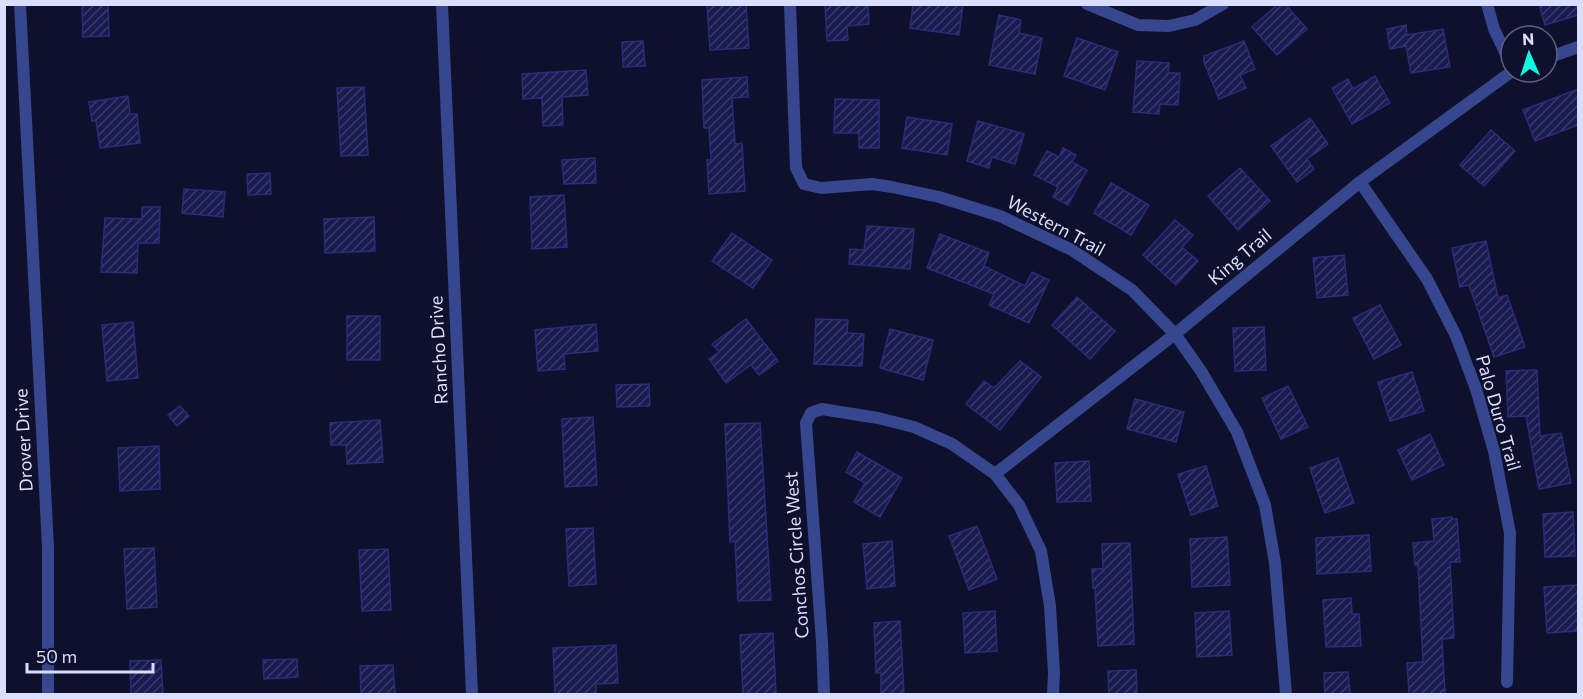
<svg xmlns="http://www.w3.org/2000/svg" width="1583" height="699" viewBox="0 0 1583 699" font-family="Commissioner,sans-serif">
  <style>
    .building { fill: url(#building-hatch); stroke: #292c7d; stroke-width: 1.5 }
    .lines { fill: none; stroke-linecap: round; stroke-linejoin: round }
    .street { stroke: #36478f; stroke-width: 12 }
    .labels { text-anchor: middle; stroke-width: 4.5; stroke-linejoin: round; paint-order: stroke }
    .street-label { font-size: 18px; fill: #dadeff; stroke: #0f102c }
  </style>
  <defs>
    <pattern id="building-hatch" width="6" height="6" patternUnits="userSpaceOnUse" patternTransform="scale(1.5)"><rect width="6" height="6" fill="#191a4f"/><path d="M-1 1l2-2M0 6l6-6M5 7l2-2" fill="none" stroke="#3a3b69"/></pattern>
  </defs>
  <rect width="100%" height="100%" fill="#0f102c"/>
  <path class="building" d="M82 4H108L109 36 83 37Z
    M707 4H746L749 48 710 50Z
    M825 4H868L869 24 847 26 848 40 827 41Z
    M913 4H963L959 35 910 28Z
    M1278 4H1285L1307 29 1277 55 1252 27Z
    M1539 4H1578V15L1545 25Z
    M999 15 1021 20 1019 33 1042 38 1035 74 989 65Z
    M1406 25 1407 35 1443 29 1450 67 1411 73 1406 46 1390 49 1387 29Z
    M1077 38 1118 52 1105 90 1064 76Z
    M643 41 645 66 623 67 622 42Z
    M1244 41 1255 69 1240 75 1246 88 1219 99 1204 62V56Z
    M1137 61 1169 63 1168 73H1180L1178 105 1160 104 1159 114 1133 112Z
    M586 70 588 95 562 97 563 125 543 126 542 98 523 99 522 74Z
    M1375 76 1390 103 1352 124 1332 88 1348 79 1353 89Z
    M747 77 748 97 732 98 735 144 742 143 745 191 709 194 707 160H711L709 128H704L702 80Z
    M364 87 368 155 341 156 337 88Z
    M1578 89V125L1535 141 1523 110Z
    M128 96 130 114H137L140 143 100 148 96 121H92L89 102Z
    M835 99 879 100V148H859V133H834Z
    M907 117 952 124 947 155 902 148Z
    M1310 118 1328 144 1307 159 1314 169 1297 182 1271 146Z
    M978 121 1024 134 1015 164 992 157 989 168 967 161Z
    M1491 130 1515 151 1484 186 1460 165Z
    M1063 148 1076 155 1072 162 1087 170 1068 205 1053 197 1058 187 1034 175 1047 151 1059 157Z
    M595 158 596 183 564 184 562 160Z
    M1240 168 1270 201 1238 230 1208 196Z
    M270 173 271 194 248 195 247 174Z
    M1111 183 1149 205 1131 235 1094 213Z
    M184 189 225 192 223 217 182 213Z
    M564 195 567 247 532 249 530 197Z
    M142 207H160L159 243H138L137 273 101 272 105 218 142 219Z
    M374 217 375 251 325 253 324 219Z
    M1175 220 1193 235 1182 247 1198 261 1176 285 1143 255Z
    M867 226 914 229 910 269 849 264 850 249 864 250Z
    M732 233 772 260 753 288 712 261Z
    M940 234 989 253 984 266 1025 286 1032 272 1049 280 1029 323 989 305 994 294 927 268Z
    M1486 241 1498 298 1507 295 1525 347 1494 357 1469 285 1460 287 1452 248Z
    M1344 255 1348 295 1317 298 1313 258Z
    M1077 297 1115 331 1090 359 1052 325Z
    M1380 305 1401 345 1374 359 1353 318Z
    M347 316H380V360H347Z
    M746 319 778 361 759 375 751 365 726 383 709 359 719 352 712 344Z
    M816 319 848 320 847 333 864 334 862 366 814 364Z
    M133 322 138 378 107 381 102 325Z
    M596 324 598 351 564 354 565 369 538 371 535 330Z
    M1264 327 1266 370 1235 371 1233 328Z
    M890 329 933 340 923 380 880 368Z
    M1020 361 1041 377 1000 430 966 404 984 381 994 388Z
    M1537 370 1540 436 1561 433 1571 483 1539 489 1526 416 1508 417 1506 371Z
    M1412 372 1424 411 1390 421 1378 382Z
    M649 384 650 406 617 407 616 385Z
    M1288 386 1308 427 1281 439 1262 398Z
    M1135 399 1184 412 1176 442 1127 429Z
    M180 406 189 416 177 426 168 415Z
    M593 417 597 485 565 487 562 419Z
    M380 420 383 462 347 464 346 445H331L330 423Z
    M760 423 771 600 738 601 735 541 730 542 725 424Z
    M1430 434 1444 465 1412 480 1398 450Z
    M159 446 160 489 120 491 118 448Z
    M857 452 902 478 880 517 854 502 865 483 846 472Z
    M1338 458 1354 503 1325 513 1310 468Z
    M1089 461 1091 501 1057 502 1055 463Z
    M1206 466 1218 506 1191 515 1178 474Z
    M1573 512 1575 556 1545 557 1543 514Z
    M1452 517 1453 519H1457L1460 562H1450L1454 638 1442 639 1445 694H1409L1407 663 1423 662 1418 565H1415L1413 543 1434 541 1432 519Z
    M977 526 997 579 969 590 949 536Z
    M593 528 596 584 569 586 566 529Z
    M1369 535 1371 571 1317 574 1316 538Z
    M1227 537 1230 585 1192 587 1190 539Z
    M892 541 895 586 867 589 863 544Z
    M1130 543 1134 644 1098 646 1095 588H1093L1092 569H1103L1102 544Z
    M154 548 157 607 127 609 124 549Z
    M388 549 391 610 362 611 359 550Z
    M1578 585V631L1547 633 1544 587Z
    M1351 598 1352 614H1359L1361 646 1326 647 1323 600Z
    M995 611 997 651 965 653 963 613Z
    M1229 611 1232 655 1197 657 1195 613Z
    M900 621 904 694H881V673H876L874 623Z
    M773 633 776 694H743L740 635Z
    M616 645 618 683 596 684V694H555L553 648Z
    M297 659 298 677 264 679 263 660Z
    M161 660 163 694H131L130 661Z
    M393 665 395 694H361L360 666Z
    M1136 670 1137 694H1109L1108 671Z
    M1348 672 1350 694H1325L1324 673Z"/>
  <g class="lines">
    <path class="street" d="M20 4 48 547V694
      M442 4 472 694
      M790 4 796 168 804 184 821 188 872 184 892 187 939 197 1000 216 1072 250 1132 290 1175 334 1201 371 1237 432 1265 505 1275 563 1286 694
      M1087 4 1138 25 1169 26 1195 20 1223 4
      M1487 4 1494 29 1511 65
      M1547 58 1578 47
      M1360 182 1427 279 1456 336 1476 389 1494 451 1510 533 1507 682
      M995 474 1175 334 1360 182 1511 72
      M824 694 822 642 806 423 811 413 822 409 834 411 878 418 914 427 952 444 995 474 1019 505 1041 551 1050 606 1054 673 1053 694"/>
  </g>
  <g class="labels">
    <g class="street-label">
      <text transform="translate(1056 226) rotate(28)" y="6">Western Trail</text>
      <text transform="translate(1240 257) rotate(-40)" y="6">King Trail</text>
      <text transform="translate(439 350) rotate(-93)" y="6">Rancho Drive</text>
      <text transform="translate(1498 413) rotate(74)" y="6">Palo Duro Trail</text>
      <text transform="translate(24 440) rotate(-93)" y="6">Drover Drive</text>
      <text transform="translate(797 555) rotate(-94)" y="6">Conchos Circle West</text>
    </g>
  </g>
  <rect width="1583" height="699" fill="none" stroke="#dadeff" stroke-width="12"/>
  <g transform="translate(1529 54) rotate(357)"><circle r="28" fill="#0f102c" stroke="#606280" stroke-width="1.5"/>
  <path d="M0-4.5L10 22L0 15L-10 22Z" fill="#06ffde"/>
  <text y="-9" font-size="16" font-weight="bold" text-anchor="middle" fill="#dadeff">N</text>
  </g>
  <path d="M27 663v9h126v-9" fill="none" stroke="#dadeff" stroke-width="3"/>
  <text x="36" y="663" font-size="18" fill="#dadeff" stroke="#0f102c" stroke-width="4.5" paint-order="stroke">50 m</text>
</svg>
